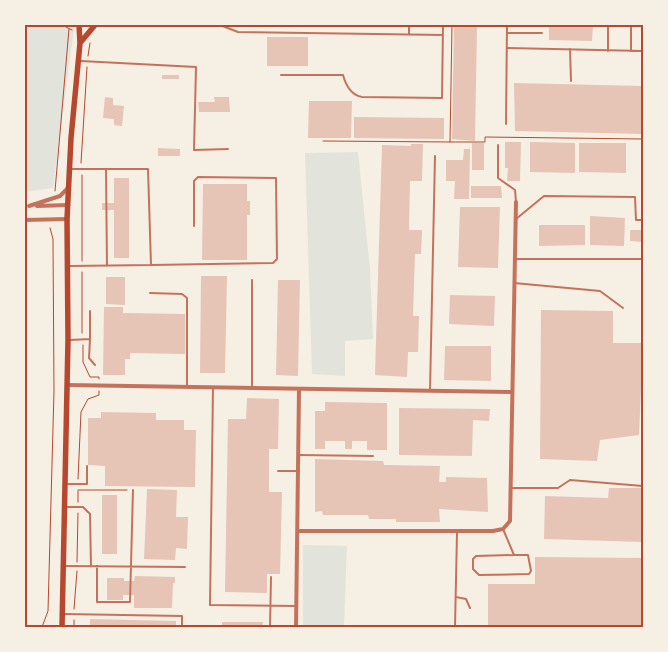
<svg xmlns="http://www.w3.org/2000/svg" width="668" height="652" viewBox="0 0 668 652" font-family="'PT Sans',sans-serif">
  <style>
    .green { fill: #e2e4dc }
    .building { fill: #e6c5b7 }
    .lines { fill: none; stroke-linecap: round; stroke-linejoin: round }
    .path { stroke: #b5482f; stroke-width: 1 }
    .service { stroke: #c5725c; stroke-width: 2 }
    .minor { stroke: #c5725c; stroke-width: 4 }
    .primary { stroke: #b5482f; stroke-width: 5.5 }
    .neatline { fill: none; stroke: #b5482f; stroke-width: 2 }
  </style>
  <rect width="100%" height="100%" fill="#f6efe4"/>
  <path class="green" d="M25 25H74V29L53 188 25 192Z
    M358 152 370 269 373 339 345 341V376L312 374 305 153Z
    M303 545 347 546 344 627H303Z"/>
  <path class="building" d="M454 25H477L475 141 452 139Z
    M549 25H593L592 41 549 40Z
    M267 37H308V66H267Z
    M162 75H179V79H162Z
    M514 83 643 86V134L515 131Z
    M105 97 113 98V105L124 106 122 126 114 125V119L103 118Z
    M214 97H229L230 112H199L198 102H215Z
    M309 101H352L351 138H308Z
    M354 117 444 118V139L354 138Z
    M505 142H521L520 181H507L508 168H505Z
    M530 142 575 143V173L530 172Z
    M472 143H484V170H472Z
    M579 143H626V173L579 172Z
    M411 144H423L422 181H410L409 230H422L421 254H415L413 316H419L418 352H408L407 377 375 375 382 145 411 146Z
    M158 148 180 149V156H158Z
    M464 149H470L469 199H454L455 181H446V160H463Z
    M114 178H129V258H114V210H102V203H114Z
    M203 184H247V201H250V215H247V260H202Z
    M471 186H501L502 198H471Z
    M460 207H500L498 268 458 267Z
    M590 216 625 218 624 246 590 245Z
    M539 225H585V245L539 246Z
    M630 230H643V242L630 241Z
    M201 276H227L225 373H200Z
    M106 277H125V305L106 304Z
    M278 280H300L298 376 276 375Z
    M450 295 495 296 494 326 449 324Z
    M104 307H123V313L185 314V354L130 353V359H125V375H103Z
    M541 310 613 311V343H643L639 435 600 440 597 461 540 459Z
    M445 346H491V381L444 380Z
    M247 398 279 399 278 449H269V492H282L280 574H267V593L225 592 228 419H246Z
    M325 402 387 403V450H367V441H352V449H345V441H325V449H315V411H325Z
    M399 408 490 409 489 421 473 420 472 456 399 455Z
    M101 412 156 413V420H184V430H196L195 487 105 486V466L88 465V418H101Z
    M315 459 383 461 384 465 440 466 439 482H446V477L487 478 488 512 439 509 440 522H396V519H369L368 515H323L322 511 315 512Z
    M609 488H641L643 542 544 539 545 496 608 498Z
    M147 489 177 490 176 517H188L187 549 176 548 175 560 144 559Z
    M102 495H117V554H102Z
    M535 557 643 558V627H488V584H535Z
    M135 576 175 577V583H173L172 608H134V595H123V600H107V578H124V581H134Z
    M90 619 176 621V627H90Z
    M222 622H263V627H222Z"/>
  <g class="lines">
    <path class="path" d="M62 25 72 30
      M88 56 90 43
      M323 141 450 142 452 25
      M450 142H485V137L643 139
      M81 163 87 67
      M82 175V261
      M55 191 69 29
      M82 272V333
      M83 345V362L90 377H99V379
      M78 479 81 412 88 399 99 395V391
      M78 490H127
      M78 491V502
      M77 562 78 513
      M74 609 77 571
      M42 627 48 611 54 391 53 239 50 228
      M74 627V620"/>
    <path class="service" d="M220 25 238 32 443 35
      M409 25V33
      M631 25V51
      M507 33H542
      M507 48 643 51
      M570 49 571 81
      M608 51V25
      M81 61 196 67 194 150 228 149
      M281 75H343C346 86 351 95 362 97L442 98 443 25
      M506 124 507 25
      M498 145V178L515 190 516 202
      M106 169 107 266
      M516 219 544 196 635 197 636 220H643
      M515 259H643
      M151 265 273 263 277 259 276 178 198 177 194 181V226
      M70 266 151 265 148 169H70
      M252 280V388
      M514 283 600 291 623 308
      M150 293 182 294 187 298V387
      M90 339V311
      M70 340 90 339 89 358 95 365
      M213 388 210 605 295 606
      M430 391 435 156
      M299 455 373 456
      M278 471H296
      M68 484H87V466
      M511 488H558L570 480 643 486
      M65 507H83L90 514 91 566
      M503 529 514 555
      M514 555H528L531 571 529 574 479 575 473 569V559L476 556Z
      M64 566 185 567
      M97 566V602H130L133 490
      M456 597 466 599 470 608
      M64 614 182 616V627
      M270 627 271 577
      M455 627 457 533"/>
    <path class="minor" d="M29 206 60 196 69 187
      M37 206 68 205
      M25 220 67 219
      M67 385 512 392
      M298 531H493L503 529 510 521 516 202
      M296 627 299 389"/>
    <path class="primary" d="M80 43 95 25
      M62 627 68 340 67 219 71 138 80 43 79 25"/>
  </g>
  <rect width="668" height="652" fill="none" stroke="#f6efe4" stroke-width="52"/>
  <rect x="26" y="26" width="616" height="600" class="neatline"/>
</svg>
